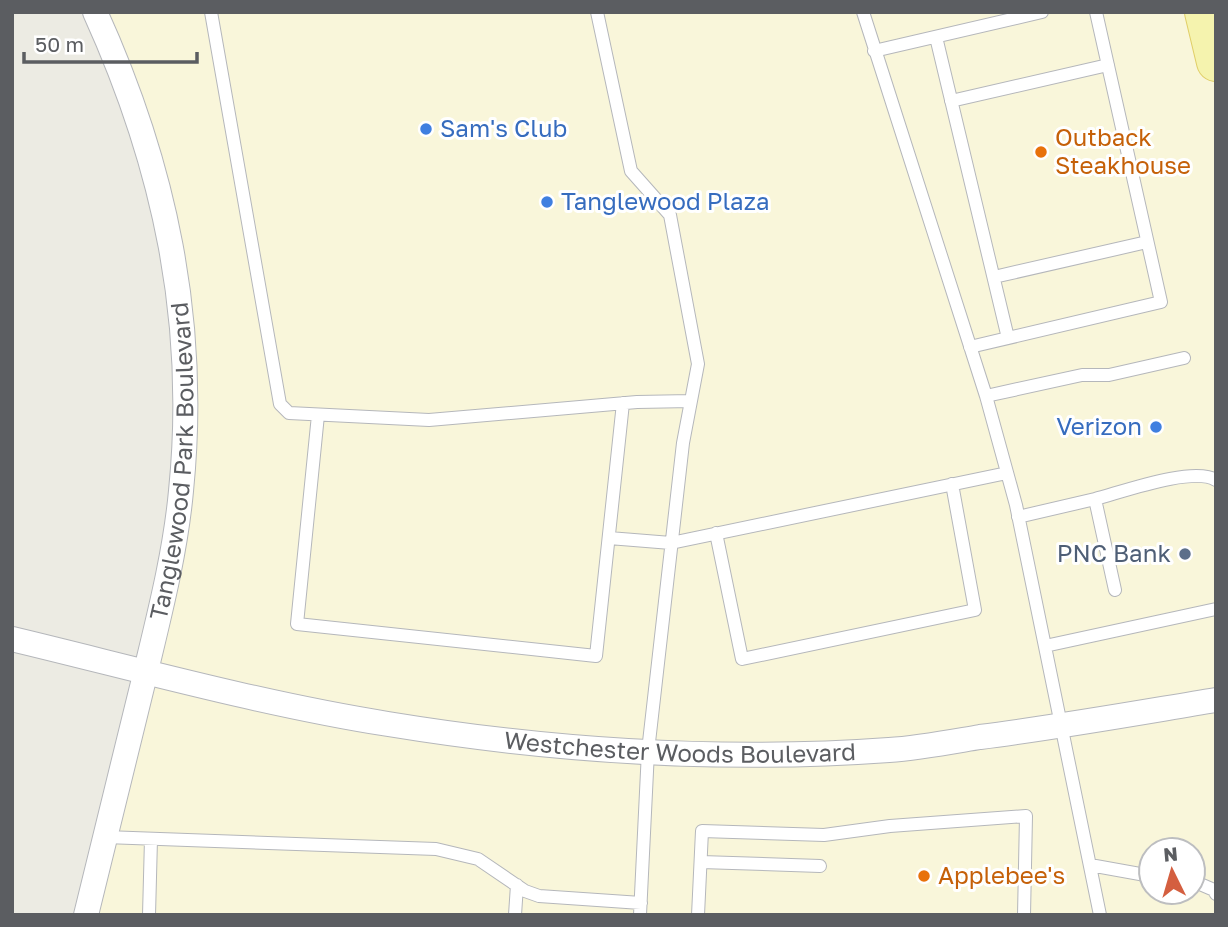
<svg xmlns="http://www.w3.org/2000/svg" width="1228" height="927" viewBox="0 0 1228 927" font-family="'Golos Text',sans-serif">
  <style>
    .commercial { fill: #f9f6da; fill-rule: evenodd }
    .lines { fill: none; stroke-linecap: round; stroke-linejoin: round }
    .lane-casing { stroke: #b5b7bb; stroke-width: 14 }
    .street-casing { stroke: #b5b7bb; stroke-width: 26 }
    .primary-casing { stroke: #e0ce67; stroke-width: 40 }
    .lane { stroke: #fff; stroke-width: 12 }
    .street { stroke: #fff; stroke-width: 24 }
    .primary { stroke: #f5f3ae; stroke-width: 38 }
    .shop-dot { fill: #3f7fe0; stroke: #fff; stroke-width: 2.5 }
    .food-dot { fill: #e8710a; stroke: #fff; stroke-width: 2.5 }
    .service-dot { fill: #5c6f8a; stroke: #fff; stroke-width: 2.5 }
    .labels { text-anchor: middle; stroke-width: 6; stroke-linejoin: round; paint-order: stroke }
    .shop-label { font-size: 24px; fill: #366cbe; stroke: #fff; text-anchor: start }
    .food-label { font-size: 24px; fill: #c56008; stroke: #fff; text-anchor: start }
    .street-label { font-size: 24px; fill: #5b5d61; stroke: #fff }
    .service-label { font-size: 24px; fill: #4e5e75; stroke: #fff; text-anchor: end }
  </style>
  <rect width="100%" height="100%" fill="#ecebe3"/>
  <path class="commercial" d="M95 12H1216V915H86L181 492 173 256ZM1151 850H1193V892H1151Z"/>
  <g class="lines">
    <g class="lane-casing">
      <path id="lane" d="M211 12 280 404 289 413 429 420 637 402 691 401
        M597 12 631 171 670 215 698 364 683 443 648 751 640 915
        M863 12 986 396 1016 505 1100 915
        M936 37 1008 338
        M874 51 1042 12
        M951 101 1108 65
        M994 277 1147 242
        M970 347 1161 302 1096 12
        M986 396 1082 375H1109L1184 358
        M318 415 297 624 596 656 623 403
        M1095 499C1122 492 1193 466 1216 480
        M1018 517 1095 499 1115 590
        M716 533 742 659 975 610 952 484
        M609 538 671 543 1007 473
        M1045 646 1216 609
        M105 837 436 849 478 859 525 891 539 896 641 903
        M701 862 820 866
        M1090 865 1151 876
        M1193 881 1214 890 1216 894
        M149 915 151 839
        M515 915 517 885
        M698 915 702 831 824 835 890 826 1026 816 1024 915"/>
    </g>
    <g class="street-casing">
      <g id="street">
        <path id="s1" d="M12 639C137 669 262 704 388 724 553 751 722 762 889 750 919 748 950 742 980 737 1059 727 1137 713 1216 700"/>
        <path id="s2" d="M86 915C105 838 124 760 143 683 158 620 175 556 181 491 198 322 165 166 95 12"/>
      </g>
    </g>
    <g class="primary-casing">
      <path id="primary" d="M1204 12 1216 62"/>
    </g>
    <use href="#lane" class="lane"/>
    <use href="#street" class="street"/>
    <use href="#primary" class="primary"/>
  </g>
  <g class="shop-dot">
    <circle cx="426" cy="129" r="7"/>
    <circle cx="547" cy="202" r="7"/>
    <circle cx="1156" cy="427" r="7"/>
  </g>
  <g class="food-dot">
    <circle cx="1041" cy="152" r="7"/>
    <circle cx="924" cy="876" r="7"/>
  </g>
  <circle class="service-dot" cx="1185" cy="554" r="7"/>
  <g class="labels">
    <g class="shop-label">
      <text x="440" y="137">Sam's Club</text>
      <text x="561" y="210">Tanglewood Plaza</text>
      <text x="1142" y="435" text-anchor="end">Verizon</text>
    </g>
    <g class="food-label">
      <text x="1055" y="146">Outback<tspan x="1055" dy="28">Steakhouse</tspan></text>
      <text x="938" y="884">Applebee's</text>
    </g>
    <g class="street-label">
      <text dy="8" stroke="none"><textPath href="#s2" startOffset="464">Tanglewood Park Boulevard</textPath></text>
      <text dy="8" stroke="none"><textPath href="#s1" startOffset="679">Westchester Woods Boulevard</textPath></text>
    </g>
    <g class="service-label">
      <text x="1171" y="562">PNC Bank</text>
    </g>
  </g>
  <rect width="1228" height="927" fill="none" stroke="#5b5d61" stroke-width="28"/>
  <g transform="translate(1172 871) rotate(355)"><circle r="33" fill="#ffffff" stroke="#bdbec0" stroke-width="2"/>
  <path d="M0-5L12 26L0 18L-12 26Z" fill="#d45f40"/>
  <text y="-10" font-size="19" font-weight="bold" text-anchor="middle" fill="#5b5d61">N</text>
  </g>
  <path d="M24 52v10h173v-10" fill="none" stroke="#5b5d61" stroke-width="3.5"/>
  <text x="35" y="52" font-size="21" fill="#5b5d61" stroke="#ffffff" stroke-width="5" paint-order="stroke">50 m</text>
</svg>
